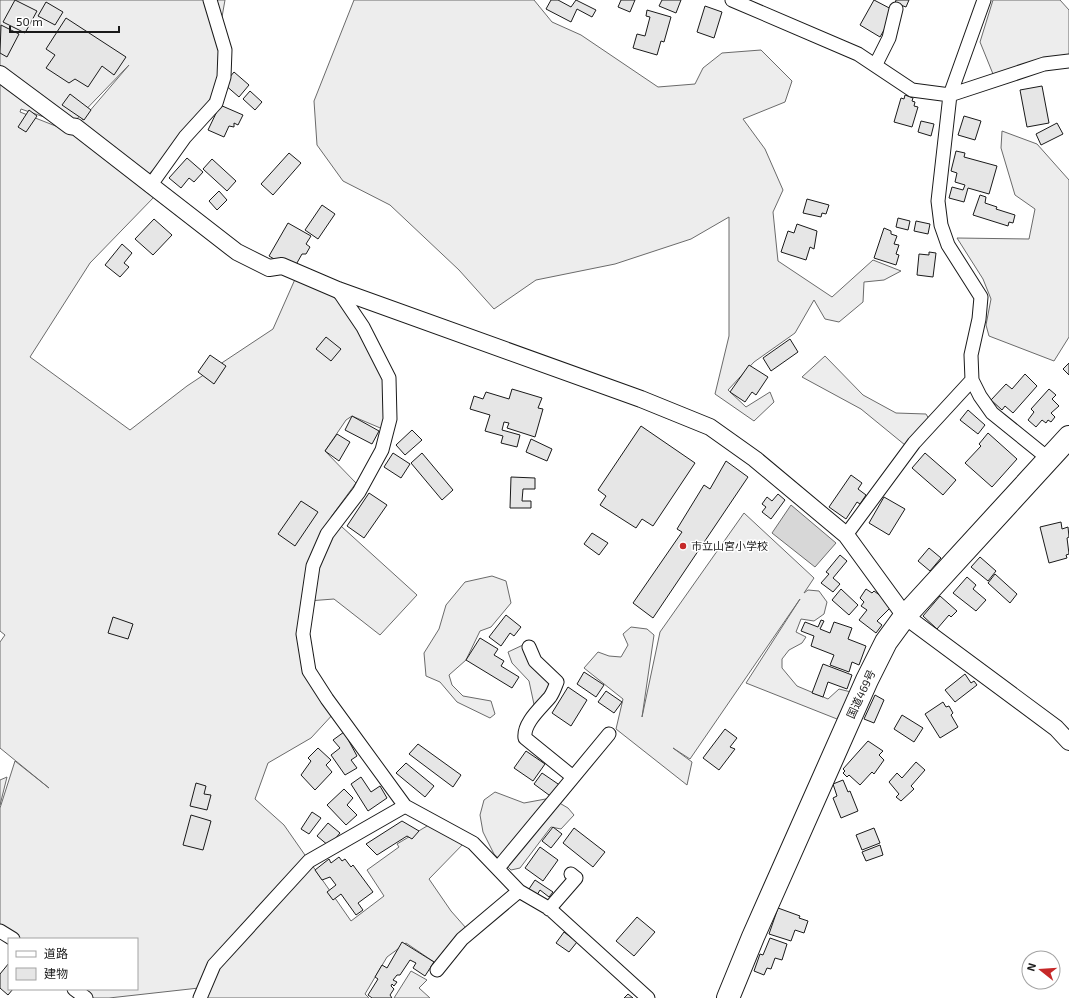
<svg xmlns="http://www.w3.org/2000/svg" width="1069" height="998" viewBox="0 0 1069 998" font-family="'Exo 2','Noto Sans JP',sans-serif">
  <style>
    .built { fill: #ededed; stroke: #6a6a6a }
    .water { fill: #d7d7d7; stroke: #6a6a6a }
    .building { fill: #e6e6e6; stroke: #1a1a1a }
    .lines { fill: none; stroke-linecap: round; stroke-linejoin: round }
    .minor-casing { stroke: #1a1a1a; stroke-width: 15 }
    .tertiary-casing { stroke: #1a1a1a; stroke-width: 18 }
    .trunk-casing { stroke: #1a1a1a; stroke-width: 24 }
    .minor { stroke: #fff; stroke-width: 13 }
    .tertiary { stroke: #fff; stroke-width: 16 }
    .trunk { stroke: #fff; stroke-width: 22 }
    .poi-dot { fill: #c62828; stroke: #fff; stroke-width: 1.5 }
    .labels { text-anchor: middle; stroke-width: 3; stroke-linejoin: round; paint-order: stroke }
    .poi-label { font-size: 11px; fill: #1a1a1a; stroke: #fff; text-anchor: start }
    .street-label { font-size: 11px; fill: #1a1a1a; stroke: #fff }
  </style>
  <rect width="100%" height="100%" fill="#fff"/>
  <path class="built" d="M0 0H225L219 34 218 86 189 133 143 180 76 127 129 65 70 126 21 109 20 112 76 134 155 196 90 263 30 357 130 430 187 386 273 329 296 277 338 290 389 378 385 430 352 416 346 420 325 451 356 483 331 517 417 595 380 635 334 599 308 601 309 672 335 712 311 738 268 763 255 799 284 825 351 921 384 896 367 870 399 847 397 844 432 823 467 840 429 879 451 911 466 928 437 964 406 943 387 957 365 994 369 998H198L199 988 109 998H92L78 989H137V939H17L0 928V808L15 761 49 788 0 748V642L5 635 0 631Z
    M354 0H534L552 22 581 35 658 87 695 84 703 68 722 53 761 50 792 81 785 102 743 119 765 149 783 190 773 212 778 261 832 297 873 260 901 271 884 280 864 282 863 302 839 322 825 319 814 300 795 333 754 362 728 390 746 407 770 392 774 402 754 421 715 394 729 336V217L691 239 615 264 536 280 494 309 459 270 390 205 343 181 317 145 314 101Z
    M993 0H1060L1069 10V56L993 74 980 42Z
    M1002 131 1037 144 1069 180V337L1054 361 989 336 986 325 991 299 983 279 957 238 1029 239 1035 209 1015 195 1001 148Z
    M825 356 863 395 896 413 926 414 929 419 905 445 861 409 802 377Z
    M744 513 814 578 804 593 808 590 819 591 827 602 824 614 814 621 801 619 796 632 806 637 802 643 789 650 782 659V668L797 686 828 699 839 689 851 692 837 719 746 683 800 599 690 759 673 748 692 762 687 785 616 729 623 699 584 668 598 652 609 656 621 657 628 645 623 634 631 627 647 629 654 635 642 717 660 632Z
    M492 576 506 581 511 603 491 627 480 631 466 660 449 675 452 685 463 696 491 701 495 714 490 718 457 702 440 682 426 676 424 653 439 629 446 605 465 582Z
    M523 645 552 684 535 709 529 681 512 663 508 652Z
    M7 777 0 805V780Z
    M495 792 524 803 551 798 568 808 574 815 561 829 551 827 520 868 511 870 494 854 483 832 480 815 484 800Z
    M411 971 427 980 419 988 430 998H394Z"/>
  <path class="water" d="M791 505 836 543 815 567 772 533Z"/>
  <path class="building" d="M15 0 37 11 25 33 3 22Z
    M551 0H558L571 7 576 0 596 10 592 17 577 9 571 22 546 9Z
    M621 0H635L630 12 618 7Z
    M662 0H681L676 13 659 6Z
    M874 0 895 11 880 37 860 25Z
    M896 0H909L906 7 895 3Z
    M46 2 63 12 55 25 38 16Z
    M705 6 722 12 714 38 697 32Z
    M647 10 671 17 664 42 661 41 657 55 633 48 637 34 645 36 650 17 646 16Z
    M66 18 126 57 114 75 102 66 88 87 75 79 69 83 46 68 55 55 46 49Z
    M1 25 19 34 7 57 0 53Z
    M234 72 249 85 239 97 224 84Z
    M1042 86 1049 123 1027 127 1020 90Z
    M250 91 262 102 255 110 243 99Z
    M70 94 91 110 84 120 62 105Z
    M905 95 913 98 912 101 915 102 914 106 918 107 912 127 894 122 901 98 904 99Z
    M220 105 243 115 238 125 234 123V127L229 126 224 137 208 130Z
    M29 110 37 116 26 132 18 127Z
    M964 116 981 121 975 140 958 135Z
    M921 121 934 124 931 136 918 132Z
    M1057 123 1063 134 1041 145 1036 134Z
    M956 151 965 153 964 157 997 166 989 194 968 188 964 202 949 198 952 187 963 190 965 185 955 182 957 173 951 171Z
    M289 153 301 163 273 195 261 184Z
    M187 158 203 172 194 182 189 178 181 188 169 178Z
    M212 159 236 181 227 191 203 169Z
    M219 191 227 200 217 210 209 201Z
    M980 195 986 197 985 203 997 207 996 209 1015 215 1013 223 1009 222 1008 226 973 215Z
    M807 199 829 205 826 214 822 213 821 217 803 213Z
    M322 205 335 214 318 239 305 230Z
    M898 218 910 221 908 230 896 227Z
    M154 219 172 235 153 255 135 239Z
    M916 221 930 224 928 234 914 231Z
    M288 223 311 236 306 244 310 247 306 254H302L293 270 269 256Z
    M797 224 817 231 814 249 810 247 806 260 781 252 788 231 794 233Z
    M884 228 891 231V234L897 236 894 244 899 245 896 254 899 255 896 265 874 258Z
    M122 244 132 253 124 263 129 267 120 277 105 265Z
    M929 252 936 253 933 277 917 275 919 254 929 255Z
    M326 337 341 349 331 361 316 349Z
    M790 339 798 352 771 371 763 358Z
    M210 355 226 366 214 384 198 372Z
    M1069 363V375L1063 369Z
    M749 365 768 377 756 395 752 392 745 402 730 392Z
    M1025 374 1037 386 1013 413 1005 406 1002 410 991 400 1006 384 1012 389Z
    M512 389 542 398 538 408 543 409 535 437 507 428 509 423 504 422 502 430 520 435 517 447 501 443 503 436 485 431 490 415 470 409 474 396 483 399 486 392 509 399Z
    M1049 389 1056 395 1052 399 1059 406 1051 413 1055 417 1051 422 1048 420 1046 423 1042 420 1036 427 1028 420 1034 412 1031 409Z
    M968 410 985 425 978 434 960 420Z
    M352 416 379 431 372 444 345 430Z
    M641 426 695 463 653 526 642 519 636 528 600 505 606 496 598 490Z
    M412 430 422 440 405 455 396 445Z
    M988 433 1017 459 992 487 965 463 981 446 979 444Z
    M337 434 350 442 339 461 325 451Z
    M531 439 552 449 547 461 526 452Z
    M393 453 410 464 401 478 384 467Z
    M422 453 453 490 442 500 411 463Z
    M925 453 956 480 943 495 912 468Z
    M726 461 748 477 653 618 633 603 682 532 677 529 704 485 710 489Z
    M851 475 862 483 858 489 866 495 860 504 857 502 846 519 829 507Z
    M511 477 535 478V489H523L522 501H531V508H510Z
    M369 493 387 505 364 538 347 526Z
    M778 494 785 500 771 519 762 512 766 507 762 504 767 497 772 501Z
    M884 497 905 509 889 535 869 523Z
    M301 501 318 512 295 546 278 534Z
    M1061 522 1062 529 1068 527 1069 537 1067 538 1069 554 1066 555 1067 558 1049 563 1040 527Z
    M592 533 608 543 599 555 584 544Z
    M929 548 941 558 930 571 918 561Z
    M840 555 847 561 833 578 840 584 833 592 821 583 829 574 826 572Z
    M980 557 996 571 988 581 971 567Z
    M995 574 1017 594 1010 603 988 583Z
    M967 577 976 585 973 589 986 600 976 611 953 593Z
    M841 589 858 605 849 615 832 600Z
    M866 589 872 593 874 591 893 605 877 621 882 625 876 633 859 620 867 610 861 606 864 602 860 598Z
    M940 596 957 611 951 617 949 615 937 629 923 616Z
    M506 615 521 627 514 636 510 633 501 646 489 637Z
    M113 617 133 624 128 639 108 633Z
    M821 620 824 621 820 629 830 633 834 622 852 628 848 639 866 646 859 665 852 662 849 672 830 665 834 655 811 646 814 636 801 631 805 622 818 627Z
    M480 638 498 649 494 655 504 661 501 666 519 677 512 688 466 660Z
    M823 664 852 675 847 689 828 682 823 697 812 693Z
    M584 672 604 685 596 697 577 684Z
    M965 674 971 683 974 681 977 685 955 702 945 690Z
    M568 687 587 700 571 726 552 713Z
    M606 691 622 702 614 713 598 702Z
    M875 695 884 700 874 723 864 719Z
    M943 702 946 707 949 706 953 713 951 715 958 727 940 738 925 714Z
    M902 715 923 728 914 742 894 729Z
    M725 729 737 738 730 747 735 749 719 770 703 758Z
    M344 732 357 756 351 760 357 768 345 775 331 755 340 748 333 740Z
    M868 741 883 751 879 755 884 760 874 774 872 772 860 785 849 775 847 777 843 773 845 771 843 769Z
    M418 744 461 775 453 787 409 754Z
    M318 748 331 760 326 765 332 772 315 790 301 775 311 761 308 758Z
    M526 751 545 764 533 781 514 768Z
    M916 762 925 770 911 786 914 789 901 801 896 797 899 794 889 782 897 773 902 778Z
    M406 763 434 786 425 797 396 773Z
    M542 773 561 786 553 798 534 784Z
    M361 777 371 792 380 786 387 798 368 811 351 784Z
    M843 780 848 792 850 791 858 811 841 818 833 798 837 796 833 784Z
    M196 783 206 786 204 794 211 795 207 810 190 806Z
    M344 789 353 798 347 805 357 815 346 825 327 805Z
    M312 812 321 818 309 834 301 829Z
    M191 815 211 821 203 850 183 845Z
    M402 821 419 831 412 839 407 836 377 855 366 844Z
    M328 823 340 833 329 846 317 836Z
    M553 827 562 834 551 848 542 841Z
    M574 828 605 852 593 867 563 843Z
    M874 828 880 843 862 850 856 835Z
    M880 845 883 855 866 861 862 852Z
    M540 847 558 860 543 881 525 868Z
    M339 857 342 861 345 859 351 867 353 865 373 892 358 903 363 910 356 915 341 894 333 900 327 892 336 885 330 877 322 880 315 870 329 859 331 863Z
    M535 880 553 892 549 897 540 890 537 895 529 889Z
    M778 908 800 916 799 918 808 921 804 933 795 930 791 941 769 934Z
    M637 917 655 932 634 956 616 941Z
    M564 932 577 942 569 952 556 943Z
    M770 938 787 944 782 960 775 958 771 969 767 968 764 975 754 971 760 954 763 955Z
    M402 942 434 962 425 976 413 968 416 963 410 960 400 975H397L393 980 397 982 394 986 392 984 391 986 394 989 390 995 392 998H372L368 995 378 979 375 977 382 965 387 968Z
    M9 963V989H13L8 995 0 988V974Z
    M628 994 633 998H624Z"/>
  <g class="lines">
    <g class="minor-casing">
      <path id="minor" d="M732 0 858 54 912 90 950 95 1044 64 1069 61
        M984 0 950 95 938 201 941 225 948 245 981 297 979 319 971 355 972 380 980 396 992 413 1049 459
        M876 64 889 38 896 9
        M150 186 185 137 216 103 224 77 225 50 210 0
        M338 290 363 327 389 378 390 419 382 450 359 492 327 534 313 566 303 634 309 671 327 699 405 806 473 843 519 891 550 909 648 998
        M846 535 914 443 972 380
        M529 647 535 661 557 682C555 687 553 693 550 697 541 708 523 723 525 738L573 777
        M498 868 609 734
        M549 909 576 878 571 874
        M0 931 13 939
        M437 970 462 939 519 891
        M74 989 86 998
        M200 998 214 965 309 861 405 806"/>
    </g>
    <g class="tertiary-casing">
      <path id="tertiary" d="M0 74 70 126 76 127 237 252 269 268 282 266 338 290 641 399 710 427 755 459 846 535 905 616 1056 728 1069 742"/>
    </g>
    <g class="trunk-casing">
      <path id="trunk" d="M728 998 753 937 867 680 886 642 905 616 1069 437"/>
    </g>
    <use href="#minor" class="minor"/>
    <use href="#tertiary" class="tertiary"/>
    <use href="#trunk" class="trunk"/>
  </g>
  <circle class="poi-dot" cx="683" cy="546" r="4"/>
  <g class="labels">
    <g class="poi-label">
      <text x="691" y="550">市立山宮小学校</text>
    </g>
    <g class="street-label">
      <text transform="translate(861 694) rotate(-65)" y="4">国道469号</text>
    </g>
  </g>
  <rect x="8" y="938" width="130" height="52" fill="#ffffff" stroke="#a3a3a3"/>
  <rect x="16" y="951" width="20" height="6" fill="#ffffff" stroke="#a3a3a3"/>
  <text x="44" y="958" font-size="12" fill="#1a1a1a">道路</text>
  <rect x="16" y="968" width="20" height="12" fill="#e6e6e6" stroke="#a3a3a3"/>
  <text x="44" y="978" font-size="12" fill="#1a1a1a">建物</text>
  <g transform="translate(1041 970) rotate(287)"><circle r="19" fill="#ffffff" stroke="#a3a3a3"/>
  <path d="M0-3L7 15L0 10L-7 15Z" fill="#c62828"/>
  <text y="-6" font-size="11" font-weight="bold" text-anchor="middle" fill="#1a1a1a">N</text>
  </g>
  <path d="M10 26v6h109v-6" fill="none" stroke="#1a1a1a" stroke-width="2"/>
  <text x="16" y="26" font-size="12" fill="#1a1a1a" stroke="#ffffff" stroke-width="3" paint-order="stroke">50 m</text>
</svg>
